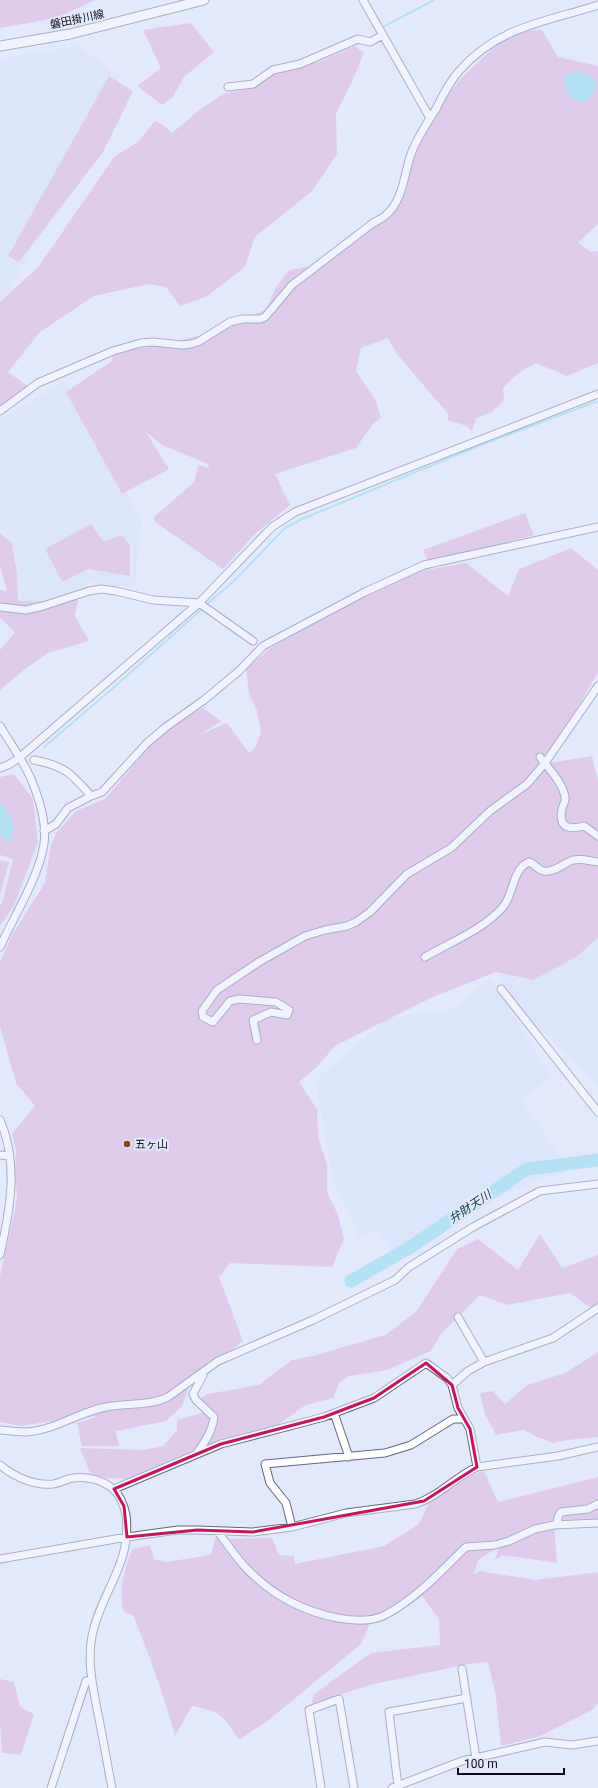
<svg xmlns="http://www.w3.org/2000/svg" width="598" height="1788" viewBox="0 0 598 1788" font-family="Roboto,'Noto Sans JP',sans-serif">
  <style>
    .built { fill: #d5e0fc }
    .green { fill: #daa8da }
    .water { fill: #7dd8ec }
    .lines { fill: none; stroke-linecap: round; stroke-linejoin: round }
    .stream { stroke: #7dd8ec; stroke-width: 2 }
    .river { stroke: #7dd8ec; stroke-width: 13 }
    .minor-casing { stroke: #5f6882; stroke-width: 9 }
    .major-casing { stroke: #5f6882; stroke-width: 11 }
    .minor { stroke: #fff; stroke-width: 7 }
    .major { stroke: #fff; stroke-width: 9 }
    .marked { fill: none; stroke: #c2185b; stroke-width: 3; stroke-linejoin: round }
    .poi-dot { fill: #854213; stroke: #e3e9fb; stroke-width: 1.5 }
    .labels { text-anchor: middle; stroke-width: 4; stroke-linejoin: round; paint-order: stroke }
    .street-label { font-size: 11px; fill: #0b0e17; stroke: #e3e9fb }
    .poi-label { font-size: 11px; fill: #0b0e17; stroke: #e3e9fb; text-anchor: start }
    .water-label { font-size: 12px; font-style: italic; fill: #154048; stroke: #e3e9fb }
  </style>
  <rect width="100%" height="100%" fill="#e3e9fb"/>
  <path class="built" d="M78 46 120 75 0 310V59Z
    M65 381 142 523 134 588 91 582 45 607 14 603 17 555 0 529V419Z
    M598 936V1086L516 1004 498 977 529 956Z
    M491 979 552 1077 521 1100 563 1161 567 1172 545 1177 501 1196 458 1217 399 1262 377 1230 359 1238 332 1178 316 1080 389 1017 448 1012Z"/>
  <path class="green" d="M0 0H96L56 18 0 28Z
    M191 23 214 52 183 78 173 97 162 105 137 86 161 68 143 30Z
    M542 30 558 57 598 66V224L578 243 591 252 598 251V363L567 376 536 363 518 373 503 388 504 400 492 412 476 418 472 431 467 426 447 420 449 415 397 354 388 338 361 348 356 371 376 401 381 418 373 424 356 448 275 474 290 505 256 533 223 569 155 522 154 517 194 482 198 465 209 468 208 464 162 445 146 432 169 469 122 494 66 392 112 361 113 351 151 347 214 332 224 325 266 310 275 289 289 270 308 267 380 224 406 174 425 127 460 79 502 40 526 31Z
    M355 46 364 53 354 77 336 114 337 154 312 191 255 237 245 267 206 297 180 306 166 287 149 284 94 296 40 332 8 372 28 386 0 406V302L39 266 114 157 139 141 155 121 162 124 172 133 202 108 223 94 252 88 276 73 319 62Z
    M109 76 133 91 103 152 19 262 8 256Z
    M525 513 534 535 428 561 423 550Z
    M91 524 104 542 122 535 130 546V576L88 569 62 582 45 549Z
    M0 533 12 543 17 574 18 601 54 602 79 594 75 616 89 641 48 653 24 670 0 690V650L15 632 0 618V590L7 591 0 565Z
    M571 548 598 570V672L547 761 549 763 592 756 598 781V938L576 957 533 980 496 972 433 997 335 1046 316 1068 299 1082 317 1109 318 1136 327 1164V1192L338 1215 344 1239 332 1267 230 1263 219 1277 243 1341 191 1381 182 1406 166 1421 117 1431 115 1428 119 1446H82L77 1423 99 1416 75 1417 21 1426 0 1422V1276L15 1210 17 1197 15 1174 16 1149 12 1134 35 1106 16 1083 0 1027V962L12 935 45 883 51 845 57 832 76 811 105 799 166 727 203 708 221 721 199 735 227 723 249 753 256 746 261 732 257 711 249 694 246 669 269 649 324 617 420 571 466 563 508 596 519 569Z
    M14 774 33 799 38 842 14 906 0 926V904H2L13 859 0 855V777Z
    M0 860 9 862 0 895Z
    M540 1234 562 1268 598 1255V1310L588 1306 570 1293 507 1305 480 1295 441 1334 431 1351 387 1370 349 1376 340 1382 333 1398 306 1405 276 1426 196 1449 127 1479 106 1478 90 1473 80 1448 144 1450 163 1446 177 1430V1420L205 1412 201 1398 208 1394 259 1385 292 1360 313 1356 385 1335 416 1312 457 1249 478 1239 518 1270Z
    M598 1352V1437L568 1440 553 1443 537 1437 524 1430 496 1435 485 1414 480 1393 493 1391 505 1404 527 1385 565 1373Z
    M484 1471 498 1502 598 1477V1519L554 1520 533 1525 515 1537 554 1525 557 1563 502 1555 495 1560 499 1547 478 1560 474 1574 480 1571 535 1580 598 1572V1703L592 1710 540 1736 501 1746 496 1697 488 1662 468 1664 370 1685 311 1704 314 1694 371 1653 440 1645 439 1619 422 1596 385 1620 370 1623 361 1644 270 1719 239 1740C223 1715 222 1712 192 1706L175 1736C164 1695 149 1655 133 1615L124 1612C118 1596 124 1565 133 1549L150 1545 154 1559 166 1562 211 1555 215 1539 272 1538 279 1555 294 1556 295 1564 384 1546 419 1524 430 1500 465 1476Z
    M0 1679 14 1682 20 1707 34 1714 21 1755 2 1753 0 1722Z"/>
  <path class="water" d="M580 72 593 77 597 87 585 103 571 98 566 89 564 75Z
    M0 802C12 817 17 822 10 842L0 836Z"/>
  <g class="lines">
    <path class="stream" d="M383 27 434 0
      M206 605 234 581 285 528 302 519 481 445 598 401
      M44 747 112 689 203 608"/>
    <path class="river" d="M351 1281 409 1248 527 1169 598 1160"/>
    <g class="minor-casing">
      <path id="minor" d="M363 0 430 118
        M228 87 253 84 273 70 300 64 358 39 370 42 383 35
        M0 411 38 383 113 351 141 343 153 342 182 345 191 344 198 342 230 322 242 319H260L265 317 292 285 373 223C377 221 383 218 386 215 403 201 404 174 411 154 417 138 427 123 436 109 443 95 450 81 460 70 499 26 546 22 598 5
        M0 607 26 610 43 606 89 591 101 589 116 591 153 600 199 603 253 641
        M0 726C10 743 23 760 31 779 39 798 47 822 44 844 39 877 14 916 0 947
        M540 757C548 768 563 783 565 797 566 801 563 805 562 809 558 828 569 830 584 826L598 836
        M34 760C65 766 71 773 91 796L102 792 147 743 166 727 204 700 239 671 263 646 365 592 424 565 598 527
        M0 768 8 765 19 758 199 603 272 527 295 512 598 394
        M44 831 56 824 68 808 91 796
        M425 957C451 942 484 929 503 907 514 894 512 869 529 862 535 864 538 870 544 871 554 873 564 863 573 860 582 858 589 861 598 862
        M501 989 598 1112
        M257 1040 253 1020 271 1012 287 1015 289 1010 276 1002 239 999 230 1001 213 1022 203 1017 202 1011 217 990 259 962 305 936 325 930 347 926 356 922 370 912 407 874 451 848 490 811 527 784 545 763 598 686
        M0 1120C19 1163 10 1211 0 1255
        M0 1155 9 1156
        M458 1317 484 1362
        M452 1385 468 1371 484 1362 553 1338 598 1308
        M334 1413 349 1457
        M0 1430C9 1431 19 1432 27 1432 55 1430 79 1412 106 1407 126 1403 150 1406 168 1397L218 1361 313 1320 395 1280 409 1267 473 1227 540 1191 598 1184
        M196 1454C205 1442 212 1432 214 1417L196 1400 193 1394 203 1375
        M0 1465C14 1477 35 1486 53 1484 60 1483 66 1479 73 1478 87 1476 103 1480 113 1489 121 1496 124 1505 126 1515 132 1565 101 1591 92 1636 87 1662 93 1688 98 1714 103 1738 107 1763 112 1788
        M114 1489 221 1444 324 1417 374 1398 426 1363 447 1378 452 1385 458 1408 470 1429 477 1467
        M557 1525 558 1517 561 1512 588 1509 598 1504
        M292 1527 286 1503 270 1483 265 1464 385 1453 411 1445 453 1419H464
        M217 1531C227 1543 236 1558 247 1569 259 1581 275 1594 291 1602 314 1614 360 1628 385 1615 416 1599 441 1571 466 1547L495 1545 509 1541 535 1529 554 1525 598 1523
        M0 1559 127 1537 178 1530H197L253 1532 292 1527 346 1513 415 1504C438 1497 455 1477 477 1467L558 1456 598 1447
        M462 1669 476 1758
        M398 1786 389 1712 467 1698
        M51 1788 86 1681H92
        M321 1788 309 1710 339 1699 354 1788
        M392 1788 462 1761 545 1742 572 1745 598 1741"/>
    </g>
    <g class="major-casing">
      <path id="major" d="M0 46 70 34 204 0"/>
    </g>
    <use href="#minor" class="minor"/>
    <use href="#major" class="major"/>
  </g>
  <path d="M0 0H598V1788H0ZM426 1363 452 1385 458 1408 470 1429 477 1467 424 1501 253 1532 197 1530 127 1537 124 1506 114 1489 221 1444 324 1417 374 1398Z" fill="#e3e9fb" fill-opacity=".55" fill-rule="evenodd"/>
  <path class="marked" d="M426 1363 452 1385 458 1408 470 1429 477 1467 424 1501 253 1532 197 1530 127 1537 124 1506 114 1489 221 1444 324 1417 374 1398Z"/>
  <circle class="poi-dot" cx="127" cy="1144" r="4"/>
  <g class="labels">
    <g class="street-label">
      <text transform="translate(77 19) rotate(-12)" y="4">磐田掛川線</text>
    </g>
    <g class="poi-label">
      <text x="135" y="1148">五ヶ山</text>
    </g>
    <g class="water-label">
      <text transform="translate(470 1207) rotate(-34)" y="4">弁財天川</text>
    </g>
  </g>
  <path d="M458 1768v6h106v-6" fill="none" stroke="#0b0e17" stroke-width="2"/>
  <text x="464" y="1768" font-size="12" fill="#0b0e17" stroke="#e3e9fb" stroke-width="3" paint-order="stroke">100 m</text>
</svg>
